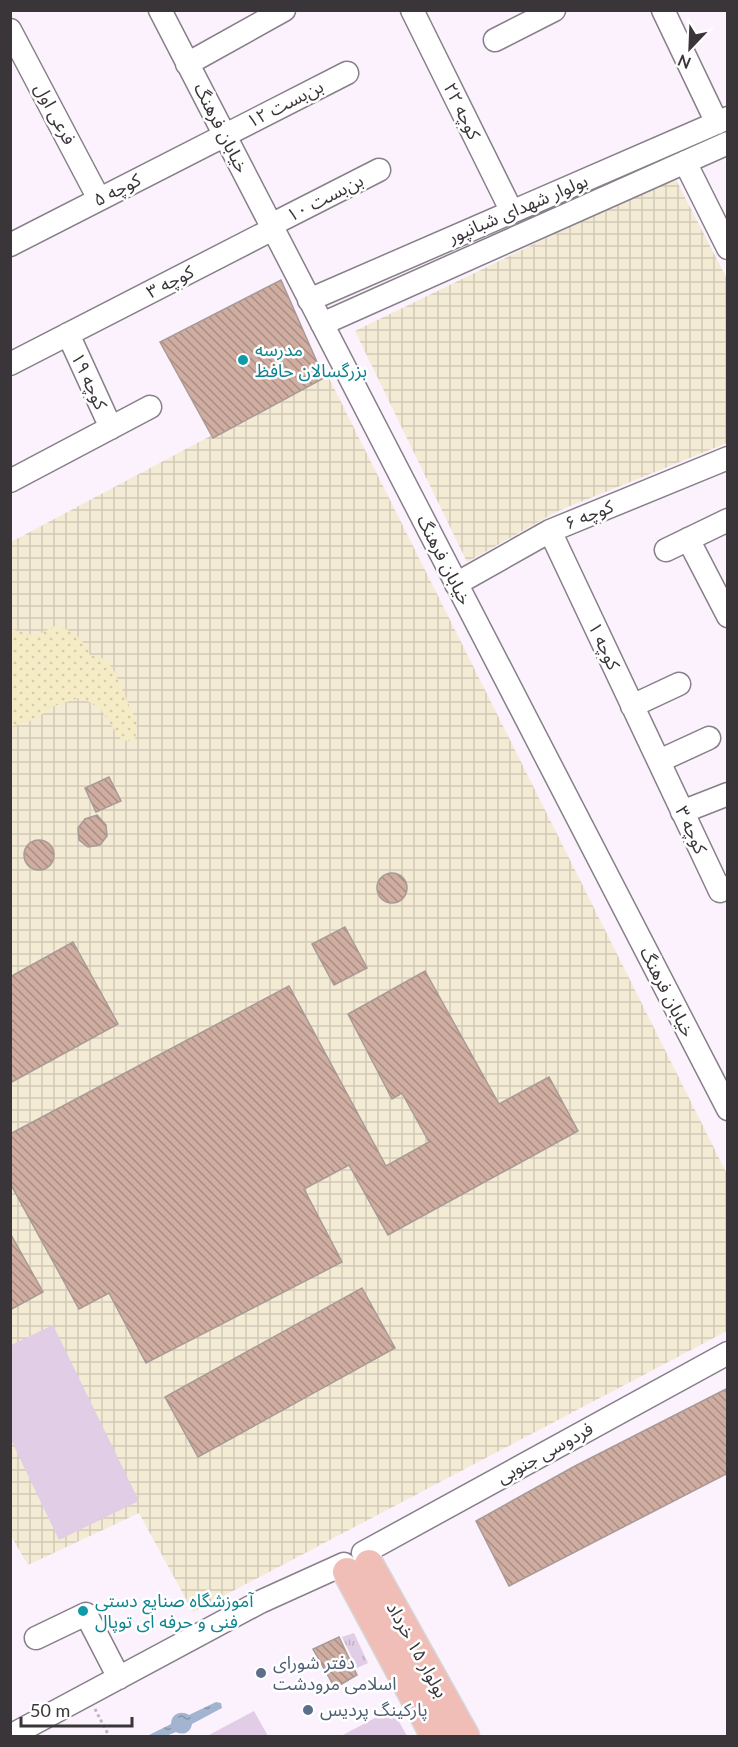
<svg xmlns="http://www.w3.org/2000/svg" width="738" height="1747" viewBox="0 0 738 1747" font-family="Lato,'Noto Sans Arabic',sans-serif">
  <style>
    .industrial { fill: url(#industrial-grid) }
    .grass { fill: url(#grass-tufts) }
    .sand { fill: url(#sand-dots) }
    .park { fill: #e1cde6 }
    .water { fill: url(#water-ripples) }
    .building { fill: url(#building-back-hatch); stroke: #a89a96; stroke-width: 1.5 }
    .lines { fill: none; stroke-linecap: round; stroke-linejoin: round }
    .minor-casing { stroke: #877f89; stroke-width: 25 }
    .major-casing { stroke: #d7d7d7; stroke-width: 31 }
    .path { stroke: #beb6bf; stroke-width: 3; stroke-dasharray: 3 3; stroke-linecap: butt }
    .minor { stroke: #fff; stroke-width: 22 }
    .major { stroke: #f1beb7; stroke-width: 28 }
    .culture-dot { fill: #0f9aa8; stroke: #fff; stroke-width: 2 }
    .service-dot { fill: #5c6f8a; stroke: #fff; stroke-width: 2 }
    .labels { text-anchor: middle; stroke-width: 5; stroke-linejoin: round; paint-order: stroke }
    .street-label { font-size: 18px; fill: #393539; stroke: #fff }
    .culture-label { font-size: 18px; fill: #0d838f; stroke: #fff; text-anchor: start }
    .service-label { font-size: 18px; fill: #4e5e75; stroke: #fff; text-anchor: start }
  </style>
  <defs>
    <pattern id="industrial-grid" width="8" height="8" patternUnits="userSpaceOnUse" patternTransform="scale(1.5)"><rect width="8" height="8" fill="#f4ebd5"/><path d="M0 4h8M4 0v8" fill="none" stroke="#d2cab8"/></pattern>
    <pattern id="grass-tufts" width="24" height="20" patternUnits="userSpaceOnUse" patternTransform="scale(1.5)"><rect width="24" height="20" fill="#e1cde6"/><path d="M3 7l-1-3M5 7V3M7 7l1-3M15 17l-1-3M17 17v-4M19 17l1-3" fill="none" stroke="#c2b1c6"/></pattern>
    <pattern id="sand-dots" width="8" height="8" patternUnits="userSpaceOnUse" patternTransform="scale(1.5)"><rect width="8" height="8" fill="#f5ecc6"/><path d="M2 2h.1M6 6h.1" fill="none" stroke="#d3cbab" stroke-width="1.8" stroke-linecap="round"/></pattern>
    <pattern id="water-ripples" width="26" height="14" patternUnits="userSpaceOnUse" patternTransform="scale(1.5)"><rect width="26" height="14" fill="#a3b4d0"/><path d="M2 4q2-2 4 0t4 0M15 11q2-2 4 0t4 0" fill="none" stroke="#8693aa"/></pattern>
    <pattern id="building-back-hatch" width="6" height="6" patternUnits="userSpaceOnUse" patternTransform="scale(1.5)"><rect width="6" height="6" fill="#d0ada1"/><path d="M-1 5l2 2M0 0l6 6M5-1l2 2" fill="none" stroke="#aa8e84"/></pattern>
  </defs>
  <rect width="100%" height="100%" fill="#fbf2fd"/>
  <path class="industrial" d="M674 176 727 279V443L558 511 467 562 355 331Z
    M327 374 727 1174V1331L193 1612 139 1513 28 1565 11 1536V542Z"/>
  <path class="grass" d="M354 1633 368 1663 357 1668 342 1637Z"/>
  <path class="sand" d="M55 626C72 629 84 639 90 655L105 659 114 671 137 723 135 740 122 741 101 710 82 697 54 706 35 719 11 727V629L36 636Z"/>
  <path class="park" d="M53 1325 139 1501 59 1540 11 1440V1345Z
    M392 1709 407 1736H341Z
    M254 1711 268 1736H207Z"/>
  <path class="water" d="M216 1702 221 1703 222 1708 192 1724C191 1732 184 1736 176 1732L166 1736H147L171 1724C171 1714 181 1710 189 1715Z"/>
  <path class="building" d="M281 280 324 378 213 438 160 342Z
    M109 777 121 801 96 812 85 788Z
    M97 815 106 825 107 836 100 845 88 847 79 840 78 828 85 819Z
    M24 855a15 15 0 1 1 30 0a15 15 0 1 1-30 0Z
    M377 888a15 15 0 1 1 30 0a15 15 0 1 1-30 0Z
    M345 927 367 968 334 985 312 944Z
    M73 942 118 1024 10 1083V977Z
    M425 971 499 1104 549 1077 578 1131 388 1235 349 1165 304 1189 342 1262 146 1363 109 1293 79 1309 10 1183V1134L289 986 386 1166 429 1142 402 1093 392 1099 348 1014Z
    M10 1233 43 1292 10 1310Z
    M362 1288 395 1348 198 1457 165 1397Z
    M728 1388V1473L509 1586 476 1521 575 1466Z
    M339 1637 357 1675 335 1688 313 1649Z"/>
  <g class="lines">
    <g class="minor-casing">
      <path id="minor" d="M160 10 728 1109
        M412 10 512 212
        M663 10 717 123
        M10 30 99 199
        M495 40 554 10
        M187 64 284 10
        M685 162 728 248
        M271 225 379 170
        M10 245 347 73
        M309 300 728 118
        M322 324 728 143
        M68 334 111 428
        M10 364 273 229
        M10 481 150 407
        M550 531 720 891 728 887
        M688 539 728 616
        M666 550 728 520
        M456 584 550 531 728 458
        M632 706 679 684
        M659 761 709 738
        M682 812 728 794
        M363 1553 728 1353
        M36 1638 86 1614 119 1678
        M10 1736 260 1602 344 1564"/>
    </g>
    <g class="major-casing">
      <path id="major" d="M369 1564 465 1736
        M347 1572 435 1736"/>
    </g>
    <path class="path" d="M95 1709 109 1736"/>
    <use href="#minor" class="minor"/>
    <use href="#major" class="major"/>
  </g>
  <g class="culture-dot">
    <circle cx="243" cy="360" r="6"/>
    <circle cx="83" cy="1611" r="6"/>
  </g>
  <g class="service-dot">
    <circle cx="261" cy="1673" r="6"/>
    <circle cx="308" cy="1710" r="6"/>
  </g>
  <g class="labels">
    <g class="street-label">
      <text transform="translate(285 104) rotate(-27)" y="6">بن‌بست ۱۲</text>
      <text transform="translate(462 111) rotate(64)" y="6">کوچه ۲۲</text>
      <text transform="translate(55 114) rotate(62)" y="6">فرعی اول</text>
      <text transform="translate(221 128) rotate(63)" y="6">خیابان فرهنگ</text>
      <text transform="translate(117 190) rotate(-27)" y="6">کوچه ۵</text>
      <text transform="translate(325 198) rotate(-27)" y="6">بن‌بست ۱۰</text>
      <text transform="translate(518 209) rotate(-23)" y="6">بولوار شهدای شبانپور</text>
      <text transform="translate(170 282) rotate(-27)" y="6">کوچه ۳</text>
      <text transform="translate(89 381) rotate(65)" y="6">کوچه ۱۹</text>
      <text transform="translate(589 515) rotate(-22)" y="6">کوچه ۶</text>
      <text transform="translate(444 560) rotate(63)" y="6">خیابان فرهنگ</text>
      <text transform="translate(604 646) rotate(65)" y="6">کوچه ۱</text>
      <text transform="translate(691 830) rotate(65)" y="6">کوچه ۳</text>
      <text transform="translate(667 992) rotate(63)" y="6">خیابان فرهنگ</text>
      <text transform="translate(545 1453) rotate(-29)" y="6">فردوسی جنوبی</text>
      <text transform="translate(417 1650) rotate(61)" y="6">بولوار ۱۵ خرداد</text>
    </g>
    <g class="culture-label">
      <text x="255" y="356">مدرسه<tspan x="255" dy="21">بزرگسالان حافظ</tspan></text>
      <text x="95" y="1607">آموزشگاه صنایع دستی<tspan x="95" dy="21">فنی و حرفه ای توپال</tspan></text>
    </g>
    <g class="service-label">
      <text x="273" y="1669">دفتر شورای<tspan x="273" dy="21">اسلامی مرودشت</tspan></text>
      <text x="320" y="1716">پارکینگ پردیس</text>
    </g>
  </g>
  <rect width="738" height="1747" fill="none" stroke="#393539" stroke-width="24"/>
  <g transform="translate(690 48) rotate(203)" stroke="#ffffff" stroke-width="4.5" paint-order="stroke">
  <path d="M0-4.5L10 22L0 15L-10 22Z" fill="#393539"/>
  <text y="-9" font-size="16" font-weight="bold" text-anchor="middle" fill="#393539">N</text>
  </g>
  <path d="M21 1717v9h111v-9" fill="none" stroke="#393539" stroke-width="3"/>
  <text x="30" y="1717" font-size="18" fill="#393539" stroke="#ffffff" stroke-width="4.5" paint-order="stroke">50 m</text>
</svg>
